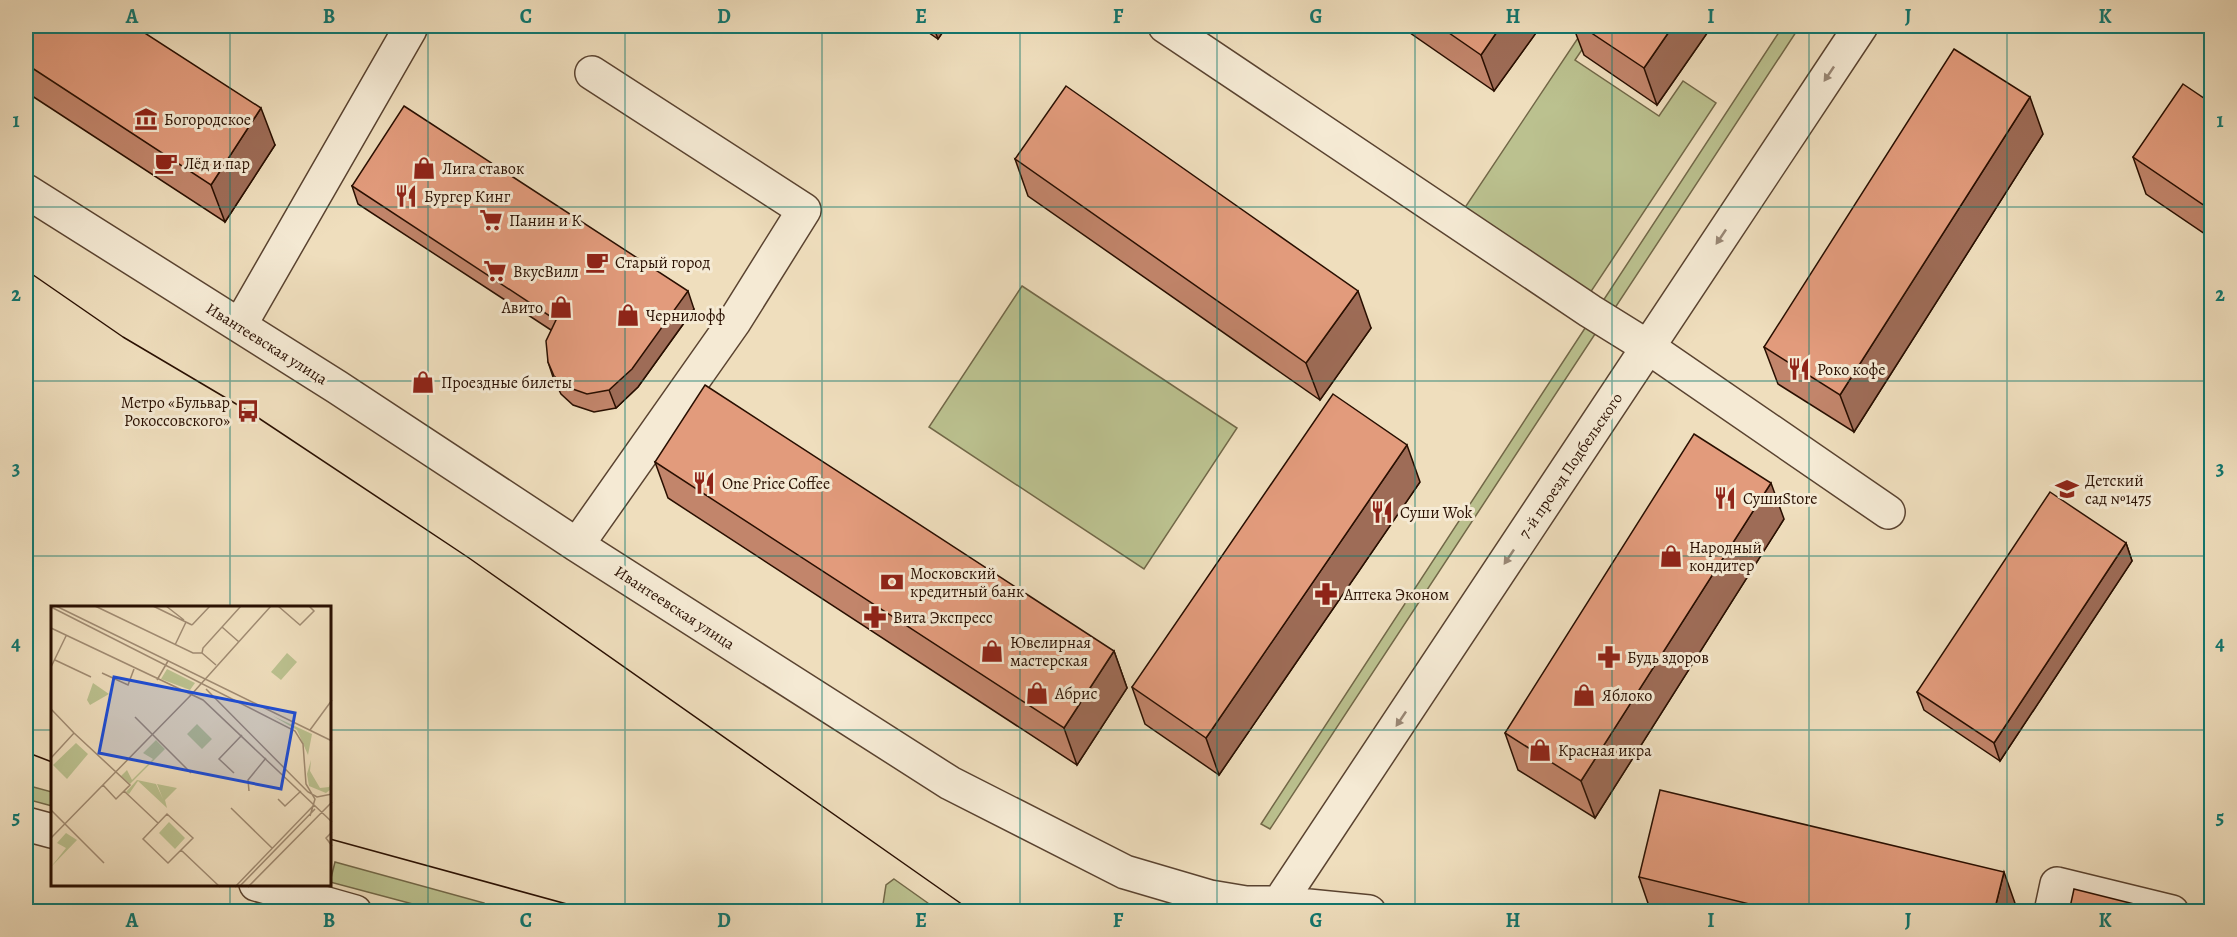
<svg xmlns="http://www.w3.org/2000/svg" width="2237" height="937" viewBox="0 0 2237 937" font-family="Alegreya,serif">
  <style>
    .green { fill: #bbc18f; stroke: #726848; stroke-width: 1.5 }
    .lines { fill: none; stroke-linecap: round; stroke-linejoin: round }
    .minor-casing { stroke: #5a4330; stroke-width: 36 }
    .minor { stroke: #f5ead4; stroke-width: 33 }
    .tram { stroke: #290f01; stroke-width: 1.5 }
    .wall { fill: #c2856b; stroke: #290f01; stroke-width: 1.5 }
    .shaded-wall { fill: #9e6c57; stroke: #290f01; stroke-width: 1.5 }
    .building { fill: #e29b7c; stroke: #290f01; stroke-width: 1.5 }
    .oneway { fill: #998775 }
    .grid { fill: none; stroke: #0f766e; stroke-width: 1.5; stroke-opacity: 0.55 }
    .labels { text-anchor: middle; stroke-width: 6; stroke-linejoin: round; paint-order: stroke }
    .poi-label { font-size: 16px; fill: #290f01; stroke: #f5ead4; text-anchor: start }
    .street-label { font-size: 16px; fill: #290f01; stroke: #f5ead4 }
    .inset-road { fill: none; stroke: #a08b72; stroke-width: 1.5 }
    .view { fill: #1d4ed8; fill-opacity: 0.15; stroke: #1d4ed8; stroke-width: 3 }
    .inset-edge { fill: none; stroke: #290f01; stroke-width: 3 }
    .neatline { fill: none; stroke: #0f766e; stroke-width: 2 }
    .grid-label { font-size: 20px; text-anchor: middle; font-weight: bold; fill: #0f766e }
  </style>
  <rect width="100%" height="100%" fill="#efdebd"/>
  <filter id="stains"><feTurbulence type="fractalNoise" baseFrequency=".00333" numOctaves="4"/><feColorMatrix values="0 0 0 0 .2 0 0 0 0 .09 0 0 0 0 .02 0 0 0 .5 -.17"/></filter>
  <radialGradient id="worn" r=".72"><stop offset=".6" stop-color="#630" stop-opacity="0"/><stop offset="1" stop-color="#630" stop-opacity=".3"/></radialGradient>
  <path class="green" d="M1586 26H1598L1575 60 1659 116 1683 81 1716 103 1590 293 1464 209Z
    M1783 26H1800L1611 314 1599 307Z
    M1022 286 1237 428 1144 569 929 427Z
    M1589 322 1599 328 1270 829 1261 824Z
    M26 785 52 792V806L26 799Z
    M335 862 484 903 482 911H439L330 882Z
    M894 879 939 911H882L886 885Z"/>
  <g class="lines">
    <g class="minor-casing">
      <path id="minor" d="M1165 26 1590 311 1648 347 1888 512
        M26 191 337 387 577 545 950 783 1125 872 1210 897 1246 903H1278L1369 912
        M240 325 410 29 409 26
        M577 545 734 322 804 210 592 73
        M26 824 52 831
        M256 884 355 912
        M1273 912 1861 26
        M2051 912 2057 884 2172 912"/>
    </g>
    <use href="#minor" class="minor"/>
    <path class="tram" d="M26 270 123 337 248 411 469 558 973 912
      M26 752 52 762
      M330 839 596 912"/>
  </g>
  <path class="wall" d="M26 26 275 145 225 222 26 92Z
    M919 26H947L938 39Z
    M1400 26H1541L1494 91Z
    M1573 26H1712L1657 105 1584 55Z
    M2211 103V238L2146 194 2133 157Z
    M2043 134 1854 432 1778 384 1764 347Z
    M1015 159 1371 328 1320 400 1028 196Z
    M352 186 694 309 638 387 616 408 594 412 573 405 561 394 554 380 548 362 551 330 358 204Z
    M655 462 1114 651 1127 688 1077 765 668 498Z
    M1420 482 1219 775 1145 724 1132 687Z
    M1784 519 1595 818 1518 770 1505 733Z
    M2126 543 2132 561 2000 761 1924 710 1917 692Z
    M1639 877 2017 909V912H1651Z"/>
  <path class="shaded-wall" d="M933 26H947L938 39Z
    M1501 26H1541L1494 91 1481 55Z
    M1673 26H1712L1657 105 1644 68Z
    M2030 97 2043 134 1854 432 1840 395Z
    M261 108 275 145 225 222 211 185Z
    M688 291 694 309 638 387 616 408 609 390Z
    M1358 291 1371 328 1320 400 1306 363Z
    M1407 445 1420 482 1219 775 1206 738Z
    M1771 483 1784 519 1595 818 1581 781Z
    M2126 543 2132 561 2000 761 1994 743Z
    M1114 651 1127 688 1077 765 1064 728Z
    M2004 872 2017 909V912H1994Z"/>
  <path class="building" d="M26 26H134L261 108 211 185 26 64Z
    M1439 26H1501L1481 55Z
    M1581 26H1673L1644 68Z
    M1954 49 2030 97 1840 395 1764 347Z
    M2183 84 2211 103V210L2133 157Z
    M1066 86 1358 291 1306 363 1015 159Z
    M404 106 688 291 632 369 609 390 587 394 567 387 554 376 548 362 546 341 556 320 352 186Z
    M705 385 1114 651 1064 728 655 462Z
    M1333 394 1407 445 1206 738 1132 687Z
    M1694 434 1771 483 1581 781 1505 733Z
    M2050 492 2126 543 1994 743 1917 692Z
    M1660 790 2004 872 1994 912H1782L1639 877Z
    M2074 889 2166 912H2069Z"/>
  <defs><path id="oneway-solid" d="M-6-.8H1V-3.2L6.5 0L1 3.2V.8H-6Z" transform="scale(1.5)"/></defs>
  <g class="oneway">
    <use href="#oneway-solid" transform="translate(1829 74) rotate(124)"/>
    <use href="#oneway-solid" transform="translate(1721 237) rotate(124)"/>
    <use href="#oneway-solid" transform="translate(1509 557) rotate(124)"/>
    <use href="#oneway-solid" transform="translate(1401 719) rotate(124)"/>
  </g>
  <path class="grid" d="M230 26V607M428 26V912M625 26V912M822 26V912M1020 26V912M1217 26V912M1415 26V912M1612 26V912M1809 26V912M2007 26V912M26 207H2212M26 381H2212M26 556H2212M26 730H52M330 730H2212M230 884V912"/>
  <defs>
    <g id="museum-bare" transform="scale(1.8)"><path d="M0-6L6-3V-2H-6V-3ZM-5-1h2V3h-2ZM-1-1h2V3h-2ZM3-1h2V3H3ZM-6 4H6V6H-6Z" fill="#8f2418" stroke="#f5ead4" stroke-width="2.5" paint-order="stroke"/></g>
    <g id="cafe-bare" transform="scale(1.8)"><path d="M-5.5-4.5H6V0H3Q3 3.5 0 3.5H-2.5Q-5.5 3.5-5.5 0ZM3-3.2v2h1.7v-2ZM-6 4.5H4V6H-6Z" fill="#8f2418" stroke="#f5ead4" stroke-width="2.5" paint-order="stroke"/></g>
    <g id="shop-bare" transform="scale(1.8)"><path d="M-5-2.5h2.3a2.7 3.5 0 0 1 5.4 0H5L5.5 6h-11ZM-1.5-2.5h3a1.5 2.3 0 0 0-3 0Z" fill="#8f2418" stroke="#f5ead4" stroke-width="2.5" paint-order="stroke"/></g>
    <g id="restaurant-bare" transform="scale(1.8)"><path d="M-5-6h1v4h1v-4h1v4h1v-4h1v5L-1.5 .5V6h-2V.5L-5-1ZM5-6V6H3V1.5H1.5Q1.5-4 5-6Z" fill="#8f2418" stroke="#f5ead4" stroke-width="2.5" paint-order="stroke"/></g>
    <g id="supermarket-bare" transform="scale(1.8)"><path d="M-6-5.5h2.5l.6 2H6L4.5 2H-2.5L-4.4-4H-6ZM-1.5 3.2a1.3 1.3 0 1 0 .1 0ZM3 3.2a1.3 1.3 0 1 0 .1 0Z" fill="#8f2418" stroke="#f5ead4" stroke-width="2.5" paint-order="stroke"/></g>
    <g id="bus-bare" transform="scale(1.8)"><path d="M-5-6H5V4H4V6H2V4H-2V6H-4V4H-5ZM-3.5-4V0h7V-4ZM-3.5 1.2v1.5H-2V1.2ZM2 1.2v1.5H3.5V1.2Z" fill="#8f2418" stroke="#f5ead4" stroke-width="2.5" paint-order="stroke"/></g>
    <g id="school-bare" transform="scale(1.8)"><path d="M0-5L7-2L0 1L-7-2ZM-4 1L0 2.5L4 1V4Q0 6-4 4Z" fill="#8f2418" stroke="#f5ead4" stroke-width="2.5" paint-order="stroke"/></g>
    <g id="bank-bare" transform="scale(1.8)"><path d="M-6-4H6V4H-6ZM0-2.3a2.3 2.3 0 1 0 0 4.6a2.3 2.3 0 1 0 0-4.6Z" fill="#8f2418" stroke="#f5ead4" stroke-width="2.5" paint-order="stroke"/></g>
    <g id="pharmacy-bare" transform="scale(1.8)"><path d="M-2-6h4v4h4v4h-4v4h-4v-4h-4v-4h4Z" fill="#8f2418" stroke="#f5ead4" stroke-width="2.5" paint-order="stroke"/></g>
  </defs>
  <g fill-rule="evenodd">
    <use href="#museum-bare" x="146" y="119"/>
    <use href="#cafe-bare" x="166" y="163"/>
    <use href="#shop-bare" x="424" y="168"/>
    <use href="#restaurant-bare" x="406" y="196"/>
    <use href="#supermarket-bare" x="491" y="220"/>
    <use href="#cafe-bare" x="597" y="262"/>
    <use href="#supermarket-bare" x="495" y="271"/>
    <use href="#shop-bare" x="561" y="307"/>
    <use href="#shop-bare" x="628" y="315"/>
    <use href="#restaurant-bare" x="1799" y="369"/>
    <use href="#shop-bare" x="423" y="382"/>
    <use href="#bus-bare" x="248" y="411"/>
    <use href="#restaurant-bare" x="704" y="483"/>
    <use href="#school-bare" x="2067" y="489"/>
    <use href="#restaurant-bare" x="1725" y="498"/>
    <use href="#restaurant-bare" x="1382" y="512"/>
    <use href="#shop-bare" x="1671" y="556"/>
    <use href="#bank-bare" x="892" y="582"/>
    <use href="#pharmacy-bare" x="1326" y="594"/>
    <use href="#pharmacy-bare" x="875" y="617"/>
    <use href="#shop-bare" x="992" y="651"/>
    <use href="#pharmacy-bare" x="1609" y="657"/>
    <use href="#shop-bare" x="1037" y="693"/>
    <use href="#shop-bare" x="1584" y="695"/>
    <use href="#shop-bare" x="1540" y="750"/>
  </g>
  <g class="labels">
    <g class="poi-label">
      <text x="164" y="125">Богородское</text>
      <text x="184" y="169">Лёд и пар</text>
      <text x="442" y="174">Лига ставок</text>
      <text x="424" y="202">Бургер Кинг</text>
      <text x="509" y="226">Панин и К</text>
      <text x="615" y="268">Старый город</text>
      <text x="513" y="277">ВкусВилл</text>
      <text x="543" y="313" text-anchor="end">Авито</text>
      <text x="646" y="321">Чернилофф</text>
      <text x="1817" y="375">Роко кофе</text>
      <text x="441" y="388">Проездные билеты</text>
      <text x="230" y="408" text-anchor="end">Метро «Бульвар<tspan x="230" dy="18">Рокоссовского»</tspan></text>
      <text x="2085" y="486">Детский<tspan x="2085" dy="18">сад №1475</tspan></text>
      <text x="722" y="489">One Price Coffee</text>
      <text x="1743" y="504">СушиStore</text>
      <text x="1400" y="518">Суши Wok</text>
      <text x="1689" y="553">Народный<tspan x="1689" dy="18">кондитер</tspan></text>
      <text x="910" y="579">Московский<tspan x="910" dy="18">кредитный банк</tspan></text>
      <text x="1344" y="600">Аптека Эконом</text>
      <text x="893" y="623">Вита Экспресс</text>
      <text x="1010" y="648">Ювелирная<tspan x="1010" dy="18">мастерская</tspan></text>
      <text x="1627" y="663">Будь здоров</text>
      <text x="1055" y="699">Абрис</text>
      <text x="1602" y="701">Яблоко</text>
      <text x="1558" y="756">Красная икра</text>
    </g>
    <g class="street-label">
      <text transform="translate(267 343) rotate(32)" y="6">Ивантеевская улица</text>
      <text transform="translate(1570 465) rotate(-56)" y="6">7-й проезд Подбельского</text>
      <text transform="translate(675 607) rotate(33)" y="6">Ивантеевская улица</text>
    </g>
  </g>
  <g transform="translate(51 606)">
    <rect width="280" height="280" fill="#efdebd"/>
    <path d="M236 47 246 56 230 74 220 66ZM116 63 144 77 139 84 110 73ZM42 77 58 88 39 99 36 94ZM222 110 261 128 257 149 246 124ZM146 118 161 133 151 143 136 128ZM105 134 114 143 79 178 70 170 76 164 81 174 102 153 92 147ZM25 137 37 148 16 173 2 159ZM260 154 259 165 269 182 278 181 280 175V183L275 187 258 180 256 168ZM86 174 105 178 112 193 106 178 126 182 114 194 116 202 87 175 78 188 75 186ZM118 216 134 232 124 243 108 227ZM15 227 26 234 0 261 15 242 6 237Z" fill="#bbc18f"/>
    <path class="inset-road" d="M5 0 281 135M44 0 142 47H151M102 0 141 19M115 0 133 14M227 0 249 19 263 5 258 0M0 1 244 125 252 138 255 178 264 193 259 210M141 19 159 0M171 21 188 36M0 22 152 94 281 216M124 39 135 16M4 54 40 71M165 59 151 47 152 42 190 0M0 61 15 30M51 67 77 79 83 63M106 74 117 55M155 83 257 186 266 191 281 188M0 103 23 127M84 111 140 167M259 124 281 94M0 152 23 127 79 179 65 193 52 179M183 167 168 153 191 129M73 185 107 217M198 185 197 174 215 152M227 193 234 200 250 185M180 202 221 242M0 204 53 257M116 208 142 232 117 257 92 233ZM281 226 275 232 281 240M0 232 140 89 220 0M130 244 169 281M184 281 263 199M188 281 264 203M197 281 281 196"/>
    <path class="view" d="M63 71 244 107 230 183 48 147Z"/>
    <rect width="280" height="280" class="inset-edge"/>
  </g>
  <rect width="2237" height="937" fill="none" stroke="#efdebd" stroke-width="66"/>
  <rect x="33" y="33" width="2171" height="871" class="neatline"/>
  <g class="grid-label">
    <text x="132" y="23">A</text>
    <text x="329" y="23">B</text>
    <text x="526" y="23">C</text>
    <text x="724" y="23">D</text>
    <text x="921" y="23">E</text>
    <text x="1118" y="23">F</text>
    <text x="1316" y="23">G</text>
    <text x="1513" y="23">H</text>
    <text x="1711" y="23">I</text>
    <text x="1908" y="23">J</text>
    <text x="2105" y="23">K</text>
    <text x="16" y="127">1</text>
    <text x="2220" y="127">1</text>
    <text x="16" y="301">2</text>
    <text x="2220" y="301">2</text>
    <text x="16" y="475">3</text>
    <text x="2220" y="475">3</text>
    <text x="16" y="650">4</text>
    <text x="2220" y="650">4</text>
    <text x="16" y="824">5</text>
    <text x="2220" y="824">5</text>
    <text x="132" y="927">A</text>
    <text x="329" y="927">B</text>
    <text x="526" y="927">C</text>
    <text x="724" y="927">D</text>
    <text x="921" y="927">E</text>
    <text x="1118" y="927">F</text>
    <text x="1316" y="927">G</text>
    <text x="1513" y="927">H</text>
    <text x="1711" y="927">I</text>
    <text x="1908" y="927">J</text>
    <text x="2105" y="927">K</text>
  </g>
  <rect width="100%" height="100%" filter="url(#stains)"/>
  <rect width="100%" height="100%" fill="url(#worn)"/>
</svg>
